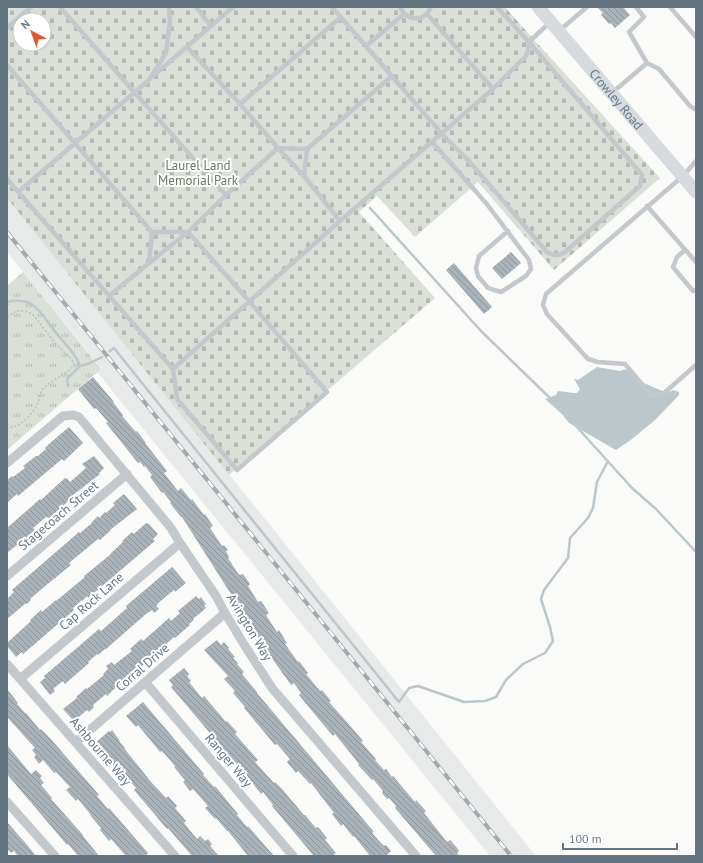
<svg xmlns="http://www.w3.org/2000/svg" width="703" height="863" viewBox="0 0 703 863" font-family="'PT Sans',sans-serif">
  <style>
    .built { fill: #e8e9e9 }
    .cemetery { fill: url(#cemetery-stones); fill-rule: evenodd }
    .park { fill: url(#park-tufts) }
    .water { fill: #bbc7cb }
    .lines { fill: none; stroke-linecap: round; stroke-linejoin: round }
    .stream { stroke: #bbc7cb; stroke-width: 2.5 }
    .building { fill: url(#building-back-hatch) }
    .path { stroke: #bbbfc2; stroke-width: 1.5; stroke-dasharray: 2 2; stroke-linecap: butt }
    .lane { stroke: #c3c8cc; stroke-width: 4.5 }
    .street { stroke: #c3c8cc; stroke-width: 9 }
    .secondary { stroke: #d6dbdf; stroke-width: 13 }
    .rail-casing { stroke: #a2aab0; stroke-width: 4 }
    .rail { stroke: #fff; stroke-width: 2.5; stroke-dasharray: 8; stroke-linecap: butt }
    .labels { text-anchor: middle; stroke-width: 4; stroke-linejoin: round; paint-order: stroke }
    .street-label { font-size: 13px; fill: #657683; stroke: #fff }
    .park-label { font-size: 13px; fill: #687a64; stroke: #fff }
  </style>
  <defs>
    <pattern id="cemetery-stones" width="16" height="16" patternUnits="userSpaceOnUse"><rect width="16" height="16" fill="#dadfd7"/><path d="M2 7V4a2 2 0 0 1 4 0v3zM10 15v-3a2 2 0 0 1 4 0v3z" fill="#b4b9b4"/></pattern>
    <pattern id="park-tufts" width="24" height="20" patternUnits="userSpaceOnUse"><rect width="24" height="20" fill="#dadfd7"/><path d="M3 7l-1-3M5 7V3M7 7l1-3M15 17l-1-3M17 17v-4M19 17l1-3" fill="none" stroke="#b4b9b4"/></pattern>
    <pattern id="building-back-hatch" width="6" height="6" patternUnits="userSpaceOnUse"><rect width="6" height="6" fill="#aab3b9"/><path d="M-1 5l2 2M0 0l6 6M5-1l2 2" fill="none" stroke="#8e969c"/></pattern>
  </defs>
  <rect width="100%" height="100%" fill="#fafaf8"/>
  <path class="built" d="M7 198 536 856H490L97 372 101 368 7 252Z"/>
  <path class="cemetery" d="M7 7H505L527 32 660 178 554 270 478 182 415 237 377 196 359 212 435 298 229 475 7 198ZM20 20H44V44H20Z"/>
  <path class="park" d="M23 272 101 369 7 450V286Z"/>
  <path class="water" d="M597 367 620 371 626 369 639 381 667 393 673 390 679 392V395L655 420 632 439 616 450 569 423 562 414 545 399 556 395 558 391 574 393H577L580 389 574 379 578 380Z"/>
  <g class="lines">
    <path class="stream" d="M370 208 481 331 551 399
      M7 302C13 300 25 300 31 304 41 310 46 320 53 329 62 342 75 351 80 366
      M110 351 114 348 142 383 399 702 409 688 418 686 464 702 485 701 496 697 506 680 523 664 545 653 553 641 550 627 541 599 544 590 568 558 570 538 588 518 593 508 597 482 608 461
      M68 386 67 379 80 366 88 364 102 357
      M576 426 632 488 656 509 696 552"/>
  </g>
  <path class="building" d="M597 7H623L630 15 615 28 611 23 609 24 601 15 603 13Z
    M511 252 521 263 502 279 492 268Z
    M454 263 492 307 484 314 446 270Z
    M93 377 114 402H113L123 415 122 416 136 432 137 431 146 443H145L167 471 164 473 178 491 181 488 191 500 192 499 204 515 205 514 213 526 210 528 222 546 224 545 228 550 226 551 229 557 228 558 239 575 243 574 250 584 248 586 258 602 261 601 269 613 266 615 277 632 279 630 287 643 285 644 298 662 299 661 308 673 306 674 320 691 322 690 331 701 329 702 352 728 363 741 361 742 376 759 375 760 384 770 386 769 392 777 393 776 415 802 416 800 426 811 424 813 447 842 450 840 458 849 459 851 457 853 460 856H436L395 808 396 806 389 798 387 799 382 793 383 791 373 779 372 780 358 765 359 764 335 734 333 736 307 705 299 695 301 693 294 683 291 685 271 657 182 517H181L170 503 171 502 163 492 162 493 150 477 152 475 145 466 144 467 140 462 138 463 106 423 108 422 96 408 94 409 78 389Z
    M69 427 83 443 64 461 62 459 18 496 17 494 7 503V480L12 476 13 477 25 468 23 466 36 456H38L46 449 45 448 49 444Z
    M94 456 104 468 99 473 100 474 73 495 74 496 49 518 46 517 33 528 35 530 7 553V528L40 499 41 500 65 478 66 479 67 478 70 482 86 468 82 464Z
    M124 494 137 509 110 530V531L100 540 98 539 69 563 71 565 44 587 30 599 31 600 27 604 26 603 7 619V599L14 592 12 590 79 532 80 533 92 523V522L98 516 99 518 105 512 106 513 115 505 113 503Z
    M146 523 147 524 148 523 158 534 153 539 155 541 88 598 87 596 82 601V600L73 608 74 610 36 643 23 654 22 652 16 657 7 646V643L31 621 30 620 41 610 42 612 56 600V601L85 577 84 576 111 554H110L123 542 122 541 132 532 133 534 135 533Z
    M172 567 186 583 175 592 174 590 157 604 158 605 156 606 159 609 154 613 152 610 146 614 106 649H105L98 655 97 654 88 662 89 663 65 684 63 681 53 689 55 691 50 695 40 682 45 678 44 676 99 629 101 631 127 608 126 606Z
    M196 596 199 599 201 597 206 604 204 606 206 608 193 619 194 620 189 624 190 625 175 638 174 637 162 648V649L135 672 134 671 120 682 121 684 113 690 107 696 106 694 93 705 94 707 89 712 87 710 74 721 63 709 77 698 76 697 86 688 87 689 104 675 103 674 108 669 106 666 112 662 114 665 132 651 130 649 141 639 143 641 169 618 171 621 180 613 178 611Z
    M217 640 221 645 224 642 229 648 228 649 235 657 233 658 238 663 237 664 244 672 242 674 257 692V693L374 832 372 833 380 842 384 846 386 845 391 851 386 856H370L354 836 353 837 343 824 341 826 332 814 334 813 311 783 310 784 298 771 296 773 287 762 290 759 277 744 275 745 244 708 245 707 233 693 235 691 224 679 228 676 204 650Z
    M184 668 189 674 187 676 191 681 189 682 202 698 204 696 226 722 227 721 237 732 235 734 258 760 255 762 274 783 275 782 282 789 304 815H305L316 828 318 827 327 838 325 840 336 853 332 856H314L272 806 273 805 263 792 261 794 240 767H239L232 759 171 687 173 685 169 680Z
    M7 689 18 703 17 704 25 713H26L40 730 41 729 50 738 99 795 97 796 108 809 109 808 148 853 145 856H126L111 839 109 841 100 830 101 828 90 815H91L78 799 76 801 66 790 70 787 56 772 54 773 43 760 39 764 34 757 36 755 32 750 35 748 7 717Z
    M143 702 204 774 203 775 214 787 215 786 238 814 237 815 247 827 248 826 274 856H248L228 831H227L216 818 215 819 205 808 208 806 193 789 190 791 183 782 185 780 174 767 175 766 162 751 160 752 138 725 136 727 126 716Z
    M112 730 120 741H119L125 748H124L151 782 165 797H166L167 798 168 796 177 806 175 808 186 821 184 823 197 839 200 836 205 841 208 839 212 844 210 846 219 856H192L168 828 167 829 134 790 136 788 124 774 122 776 95 743 109 731 110 732Z
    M7 745 31 774 36 770 42 776 40 778 44 783 41 785 52 798 51 799 83 835V836L99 856H78L68 844 67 845 11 779 7 774Z
    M7 822 28 846 36 856H18L14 851 11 853 7 849Z"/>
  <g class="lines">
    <path class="path" d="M7 317C15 310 23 308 33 315 43 326 51 340 63 351 67 355 73 359 74 365 66 375 55 378 46 386 40 390 40 397 38 403 34 412 23 424 13 427 11 427 9 427 7 428"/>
    <path class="lane" d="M60 7 134 92 226 195
      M196 7 211 26
      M332 7 442 134 468 160 547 252C554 256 558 256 565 252L640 186 642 175 529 42 549 23
      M400 7C407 22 425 22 431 7
      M636 7 644 17 629 32 647 63
      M670 7 696 37
      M427 14 493 89
      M7 28 31 7
      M560 30 587 7
      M366 46 404 14
      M187 47 240 104 278 148 304 176
      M7 65 152 232 149 263 109 296
      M153 76 233 7
      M613 92 647 63 659 69 690 106 696 110
      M240 104 341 17
      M432 142 486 203 529 260 531 269 526 276 501 292 488 288 478 276 476 268 479 256 508 231
      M696 161 683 176 546 294 543 305 547 314 588 359 598 362 625 364 652 396 663 394 696 365
      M7 179 173 369 177 399 237 470 327 392 249 301 188 232H152
      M18 192 149 80 166 53 170 22 169 7
      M647 206 696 262
      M340 221 304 176 307 149 392 76
      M685 250 677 257 673 267 693 291 696 290
      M149 263 188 232 226 195 278 148 307 149
      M173 369 340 221 493 89 526 56 528 50 529 42 497 7"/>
    <path class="street" d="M7 463 63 416 73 415 79 417 171 528 180 543 216 596 225 613 245 646 272 688 416 856
      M7 576 127 474
      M7 664 175 856
      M20 679 180 543
      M145 682 293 856
      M76 742 225 613
      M7 802 55 856"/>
    <path class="secondary" id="s1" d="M538 7 696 192"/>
    <g class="rail-casing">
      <path id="rail" d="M7 232 511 856"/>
    </g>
    <use href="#rail" class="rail"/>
  </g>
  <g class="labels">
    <g class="street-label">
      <text dy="5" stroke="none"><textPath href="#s1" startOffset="121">Crowley Road</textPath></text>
      <text transform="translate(58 515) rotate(-40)" y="5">Stagecoach Street</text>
      <text transform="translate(91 601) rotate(-41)" y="5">Cap Rock Lane</text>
      <text transform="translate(250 627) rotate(59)" y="5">Avington Way</text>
      <text transform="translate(142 667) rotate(-41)" y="5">Corral Drive</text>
      <text transform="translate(101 751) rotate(49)" y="5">Ashbourne Way</text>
      <text transform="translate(229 760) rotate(50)" y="5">Ranger Way</text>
    </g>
    <g class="park-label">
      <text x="198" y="170">Laurel Land<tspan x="198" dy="15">Memorial Park</tspan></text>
    </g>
  </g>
  <rect width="703" height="863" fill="none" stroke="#657683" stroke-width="16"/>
  <g transform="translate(32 32) rotate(319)"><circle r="19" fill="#ffffff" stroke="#c1c8cd"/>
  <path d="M0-3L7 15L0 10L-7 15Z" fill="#e4572e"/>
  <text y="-6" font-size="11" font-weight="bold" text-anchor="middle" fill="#657683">N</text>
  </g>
  <path d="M563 843v6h114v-6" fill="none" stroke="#657683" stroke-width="2"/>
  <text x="569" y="843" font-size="12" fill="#657683" stroke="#ffffff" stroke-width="3" paint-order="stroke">100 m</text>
</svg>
